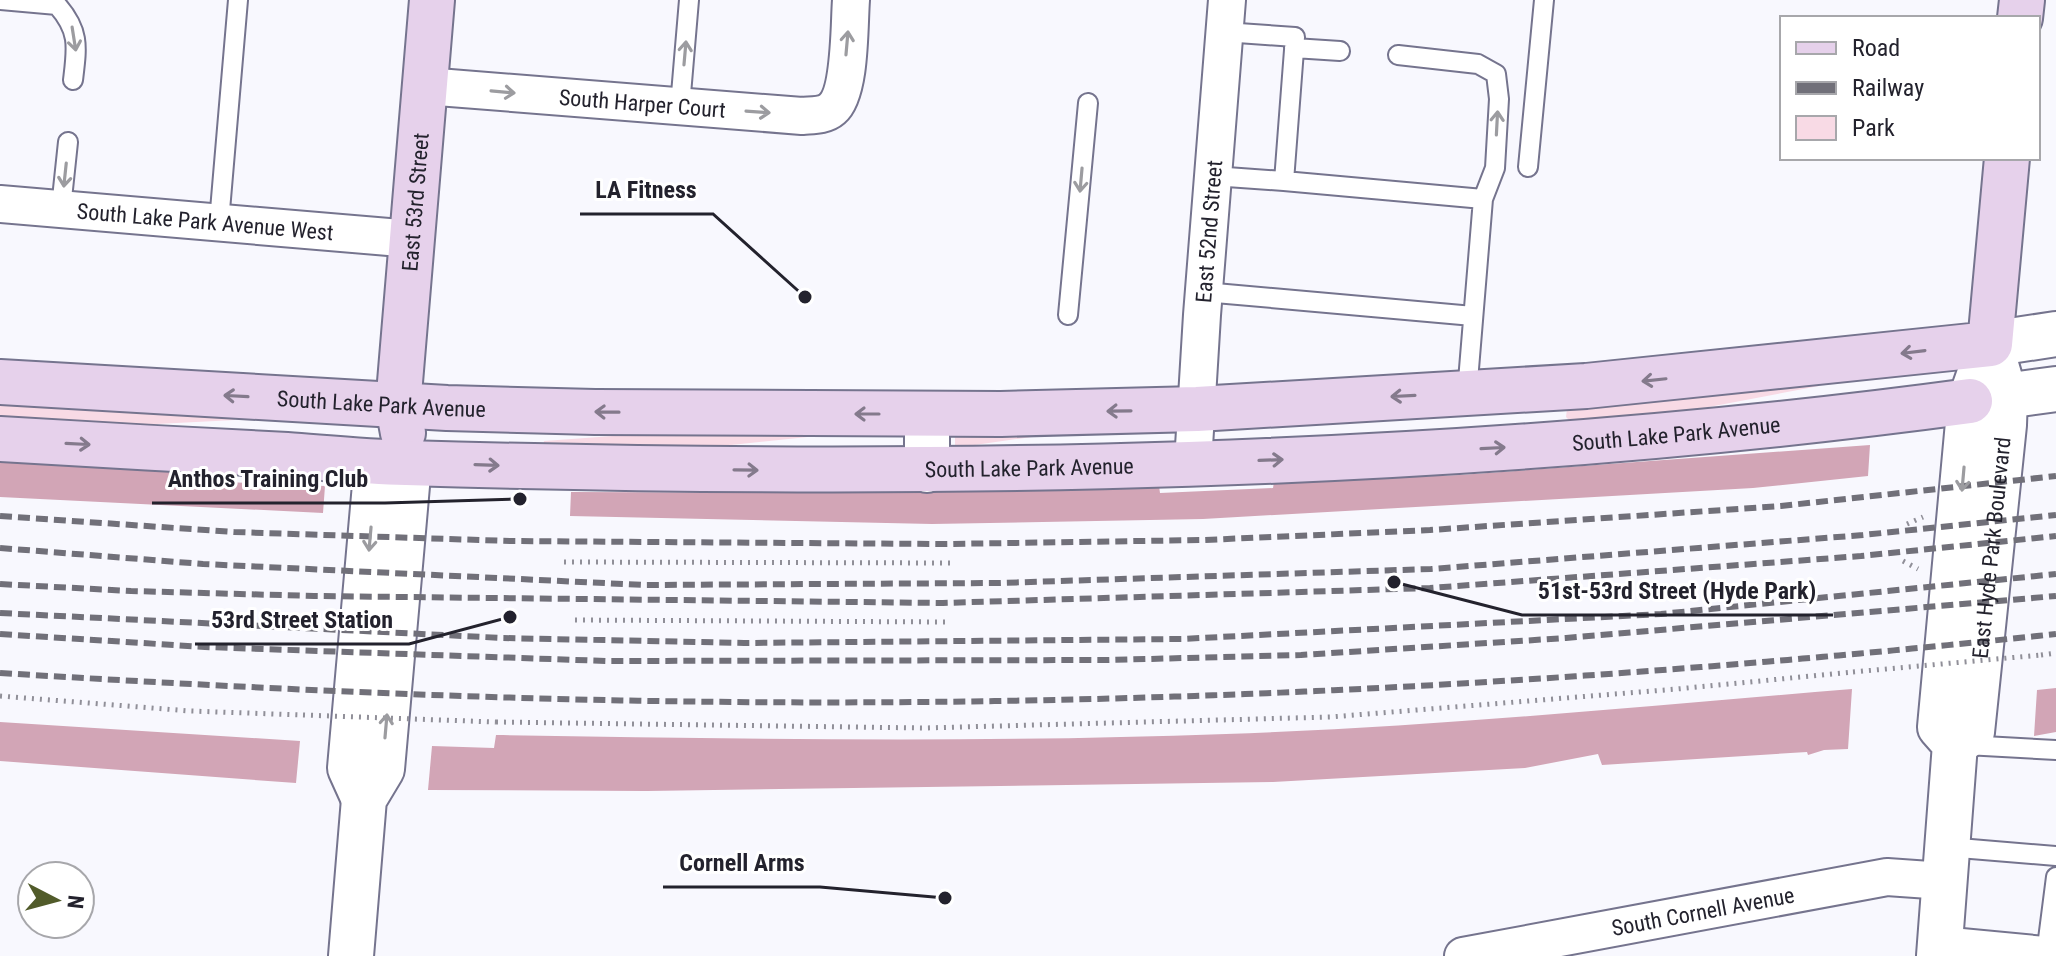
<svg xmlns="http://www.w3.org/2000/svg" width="2056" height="956" viewBox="0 0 2056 956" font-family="'Roboto Condensed',sans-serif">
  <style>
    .green { fill: #f8dae5 }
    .forest { fill: #d2a5b6 }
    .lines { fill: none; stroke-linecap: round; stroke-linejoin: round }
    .service-casing { stroke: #75748e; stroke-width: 22 }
    .minor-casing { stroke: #75748e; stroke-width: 40 }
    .tertiary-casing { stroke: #75748e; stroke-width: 48 }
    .secondary-casing { stroke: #75748e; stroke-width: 48 }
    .path { stroke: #908f98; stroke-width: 5; stroke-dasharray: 2 6; stroke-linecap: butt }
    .service { stroke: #fff; stroke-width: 18 }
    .minor { stroke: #fff; stroke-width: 36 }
    .tertiary { stroke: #fff; stroke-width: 44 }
    .secondary { stroke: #e6d1eb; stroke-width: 44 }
    .rail { stroke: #717079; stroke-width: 6; stroke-dasharray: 12 6; stroke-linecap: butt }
    .path-bridge { stroke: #908f98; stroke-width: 5; stroke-dasharray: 2 6; stroke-linecap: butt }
    .oneway { stroke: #9c9ca0 }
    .oneway2 { stroke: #847a8c }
    .labels { text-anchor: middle; stroke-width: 6; stroke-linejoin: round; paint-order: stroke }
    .street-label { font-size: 22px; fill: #23222d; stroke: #fff }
    .leader { fill: none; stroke: #23222d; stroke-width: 3 }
    .callout-dot { fill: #23222d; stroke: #fff; stroke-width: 3 }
    .callout-label { font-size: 24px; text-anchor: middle; font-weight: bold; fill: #23222d; stroke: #fff; stroke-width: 6; stroke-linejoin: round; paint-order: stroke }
  </style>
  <rect width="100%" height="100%" fill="#f8f8fe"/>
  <path class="green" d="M1818 380 1819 386 1656 417 1571 422 1566 417 1567 409 1572 405Z
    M0 400 235 415V420L79 428 0 421Z
    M709 429H818L817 436 703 448 543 447 544 441Z
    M1066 432 961 447 955 445V433Z"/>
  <path class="forest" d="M1870 445 1868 476 1753 488 1203 519 932 524 570 516 571 492 872 493 1159 486 1160 493 1273 488 1274 482 1460 475Z
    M0 455 226 468 225 482 325 486 323 513 0 497Z
    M2056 688V732L2034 736 2037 690Z
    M1852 689 1848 749 1824 750 1808 755 1807 752 1602 765 1598 754 1525 768 1273 782 647 791 428 790 432 746 494 748 496 735C739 739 982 743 1226 734 1435 727 1644 706 1852 689Z
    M0 722 300 741 296 783 0 761Z"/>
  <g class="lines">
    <g class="service-casing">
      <path id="service" d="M0 0 57 5C80 31 77 47 73 80
        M1294 48 1340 51
        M1398 55 1478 64 1496 74 1499 99 1495 168 1483 199
        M680 106 689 0
        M1528 167 1544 0
        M1213 176 1284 181 1295 37 1224 32
        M1284 181 1483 199 1467 393
        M61 208 68 142
        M219 222 238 0
        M1204 292 1473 316
        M1068 315 1088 103
        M1966 745 2056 750
        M1947 847 2056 856
        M2046 955 2056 877"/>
    </g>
    <g class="minor-casing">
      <g id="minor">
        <path id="s1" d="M425 86 802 116C812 115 824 116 832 109 851 93 849 25 851 0"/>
        <path id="s2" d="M0 204 412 239"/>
        <path id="s3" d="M1193 463 1202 315 1227 0"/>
        <path d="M1940 945 2056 956"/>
        <path id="s4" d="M1463 956 1887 877 1944 881"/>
      </g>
    </g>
    <g class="tertiary-casing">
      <g id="tertiary">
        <path d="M1990 344 2056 334"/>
        <path d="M1976 400 2056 389"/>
        <path d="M927 415V470"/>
        <path id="s5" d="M1955 744 1972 732 2004 425 2005 396 1990 344"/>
        <path d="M364 799 350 768 377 462"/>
        <path d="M351 956 364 799 382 769 409 463"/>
        <path d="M1939 956 1955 744 1940 727 1970 401 1990 344"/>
      </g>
    </g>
    <g class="secondary-casing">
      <g id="secondary">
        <path d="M2020 18 2022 0"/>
        <path id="s6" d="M0 382 447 408 595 412 1001 414 1197 409 1586 386 1990 344 2007 158"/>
        <path id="s7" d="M403 433 398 406 432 0"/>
        <path id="s8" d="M0 439C96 445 191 450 287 455 327 458 366 462 406 463 928 478 1452 471 1970 401"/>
      </g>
    </g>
    <path class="path" d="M1907 524 1923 517
      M1903 561 1918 569
      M564 562 951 563
      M575 620 946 622
      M2041 655 2056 653
      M0 696 190 711 303 715
      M496 722 924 728 1330 717 1677 689 1853 672"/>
    <use href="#service" class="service"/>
    <use href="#minor" class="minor"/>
    <use href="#tertiary" class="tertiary"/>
    <use href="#secondary" class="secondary"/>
    <path class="rail" d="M0 516 234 532 510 541 947 544 1204 540 1430 530 1781 506 2056 476
      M0 548 203 564 645 585 999 583 1431 569 1863 535 2056 515
      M0 584 131 591 314 596 943 603 1430 588 1861 556 2056 536
      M0 613 503 638 744 643 1182 639 1661 614 2056 574
      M0 634 205 647 607 661 1108 660 1301 655 1566 638 2056 596
      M0 673C244 688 489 700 734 702 1175 706 1617 681 2056 634"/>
    <path class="path-bridge" d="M1853 672 2041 655
      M303 715 496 722"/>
  </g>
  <defs><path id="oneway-shaft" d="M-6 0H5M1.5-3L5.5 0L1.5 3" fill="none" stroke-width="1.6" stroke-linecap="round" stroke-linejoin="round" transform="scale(2)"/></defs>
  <g class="oneway">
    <use href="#oneway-shaft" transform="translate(74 39) rotate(81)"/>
    <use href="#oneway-shaft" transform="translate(847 43) rotate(-85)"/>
    <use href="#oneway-shaft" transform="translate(685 53) rotate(-85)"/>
    <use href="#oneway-shaft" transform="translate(503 92) rotate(5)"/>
    <use href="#oneway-shaft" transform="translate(758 112) rotate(4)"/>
    <use href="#oneway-shaft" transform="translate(1497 123) rotate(-87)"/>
    <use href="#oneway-shaft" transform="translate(65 175) rotate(96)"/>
    <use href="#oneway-shaft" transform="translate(1081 180) rotate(95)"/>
    <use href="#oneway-shaft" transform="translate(1963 479) rotate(95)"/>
    <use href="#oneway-shaft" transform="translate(370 539) rotate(95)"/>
    <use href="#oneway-shaft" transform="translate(386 726) rotate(-85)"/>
  </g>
  <g class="oneway2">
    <use href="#oneway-shaft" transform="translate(1913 352) rotate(173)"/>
    <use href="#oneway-shaft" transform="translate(1654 380) rotate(174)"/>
    <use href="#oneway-shaft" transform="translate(236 396) rotate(-177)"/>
    <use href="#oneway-shaft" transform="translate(1403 396) rotate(177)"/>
    <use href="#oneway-shaft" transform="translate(1119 411) rotate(179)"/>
    <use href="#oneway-shaft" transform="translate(607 412) rotate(-179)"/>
    <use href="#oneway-shaft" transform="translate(867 414) rotate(-180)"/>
    <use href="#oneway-shaft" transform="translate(78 444) rotate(3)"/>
    <use href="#oneway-shaft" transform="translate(1493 448) rotate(-3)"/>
    <use href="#oneway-shaft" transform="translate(1271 460) rotate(-2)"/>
    <use href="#oneway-shaft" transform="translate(487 465) rotate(2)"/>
    <use href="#oneway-shaft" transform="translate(746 470) rotate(1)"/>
  </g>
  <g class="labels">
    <g class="street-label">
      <text dy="8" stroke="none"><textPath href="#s1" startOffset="218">South Harper Court</textPath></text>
      <text dy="8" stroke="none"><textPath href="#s7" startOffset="232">East 53rd Street</textPath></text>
      <text dy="8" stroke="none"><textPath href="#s2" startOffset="206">South Lake Park Avenue West</textPath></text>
      <text dy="8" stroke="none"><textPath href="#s3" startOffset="232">East 52nd Street</textPath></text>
      <text dy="8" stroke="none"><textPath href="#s6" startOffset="382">South Lake Park Avenue</textPath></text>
      <text dy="8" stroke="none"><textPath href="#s8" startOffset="1678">South Lake Park Avenue</textPath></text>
      <text dy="8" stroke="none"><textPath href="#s8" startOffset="1030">South Lake Park Avenue</textPath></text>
      <text dy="8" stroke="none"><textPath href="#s5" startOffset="206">East Hyde Park Boulevard</textPath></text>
      <text dy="8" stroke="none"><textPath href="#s4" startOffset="244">South Cornell Avenue</textPath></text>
    </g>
  </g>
  <path class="leader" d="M805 297L713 214H580M520 499L385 503H152M1394 582L1522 615H1833M510 617L409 644H195M945 898L820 887H663"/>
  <g class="callout-dot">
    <circle cx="805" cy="297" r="8"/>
    <circle cx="520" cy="499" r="8"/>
    <circle cx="1394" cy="582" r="8"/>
    <circle cx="510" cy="617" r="8"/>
    <circle cx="945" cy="898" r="8"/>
  </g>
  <g class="callout-label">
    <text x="646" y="198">LA Fitness</text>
    <text x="268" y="487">Anthos Training Club</text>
    <text x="1677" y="599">51st-53rd Street (Hyde Park)</text>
    <text x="302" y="628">53rd Street Station</text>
    <text x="742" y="871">Cornell Arms</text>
  </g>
  <rect x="1780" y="16" width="260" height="144" fill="#ffffff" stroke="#a7a7ab" stroke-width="2"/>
  <rect x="1796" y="42" width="40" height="12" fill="#e6d1eb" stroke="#a7a7ab" stroke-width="2"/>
  <text x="1852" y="56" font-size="24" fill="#23222d">Road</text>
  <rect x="1796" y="82" width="40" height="12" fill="#717079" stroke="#a7a7ab" stroke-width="2"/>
  <text x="1852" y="96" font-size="24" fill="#23222d">Railway</text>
  <rect x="1796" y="116" width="40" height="24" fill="#f8dae5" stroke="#a7a7ab" stroke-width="2"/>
  <text x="1852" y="136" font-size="24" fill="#23222d">Park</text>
  <g transform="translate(56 900) rotate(96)"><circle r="38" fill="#ffffff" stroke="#a7a7ab" stroke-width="2"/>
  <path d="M0-6L14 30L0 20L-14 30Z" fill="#515b2a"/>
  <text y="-12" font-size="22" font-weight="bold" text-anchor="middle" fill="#23222d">N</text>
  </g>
</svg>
